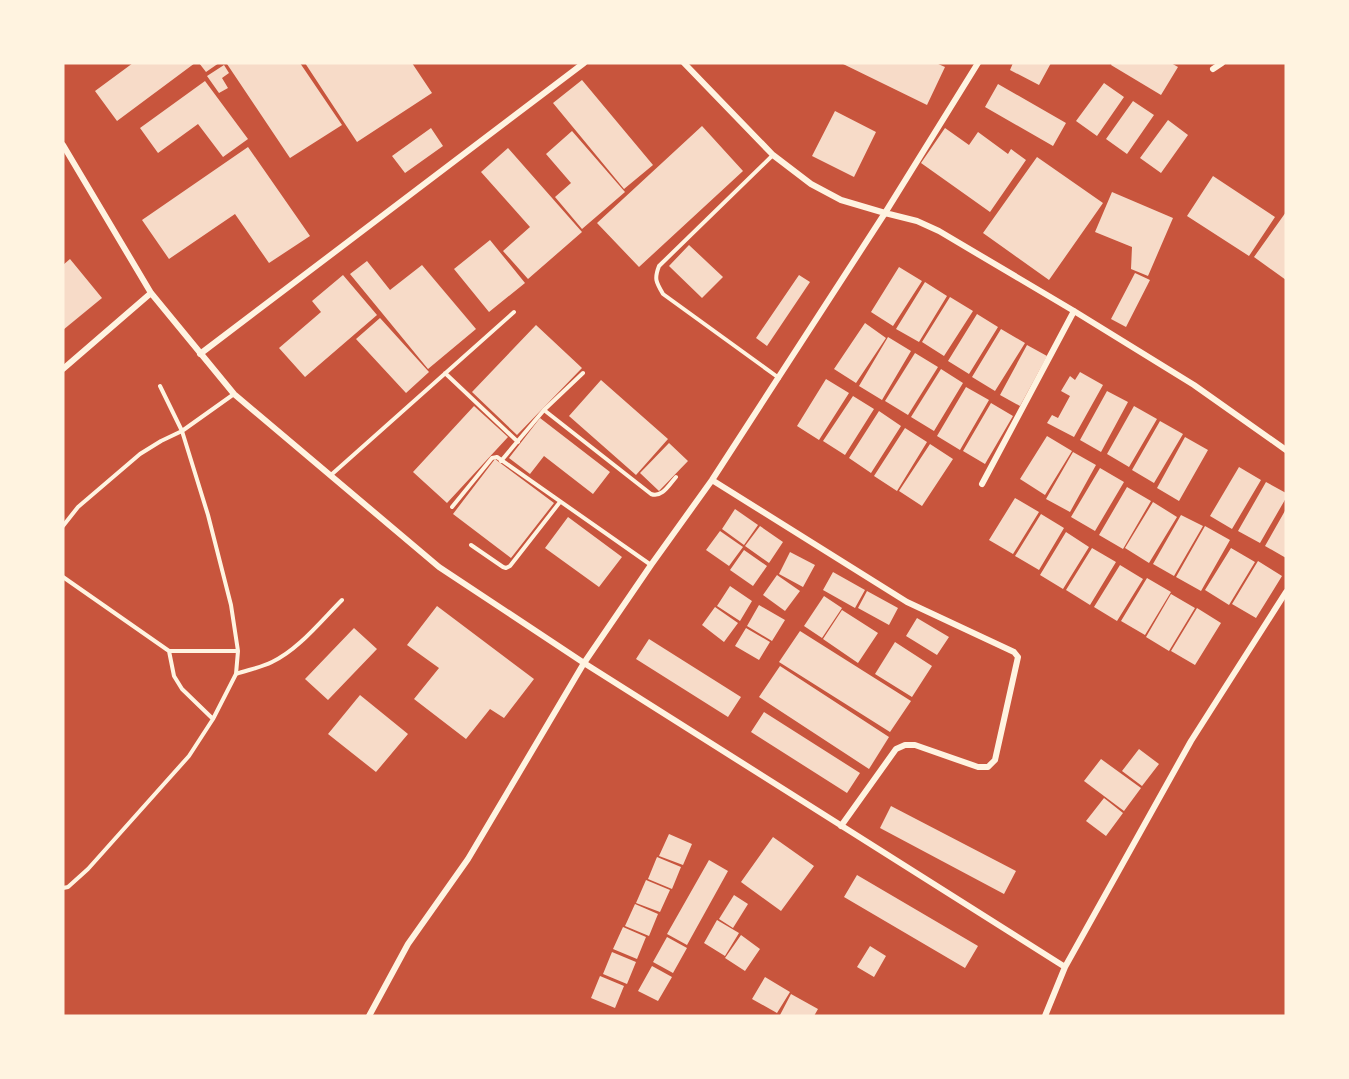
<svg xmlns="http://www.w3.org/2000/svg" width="1349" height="1079" viewBox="0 0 1349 1079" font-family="'Titillium Web',sans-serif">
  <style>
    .building { fill: #f7dbc8 }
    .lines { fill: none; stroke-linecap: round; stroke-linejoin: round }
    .service { stroke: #fff3e0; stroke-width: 4 }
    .minor { stroke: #fff3e0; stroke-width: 6 }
  </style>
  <rect width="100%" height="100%" fill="#c8553d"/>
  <path class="building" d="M133 63H195L117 121 95 91Z
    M199 63H219L206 72Z
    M228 63H300L342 125 290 158 227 64Z
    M305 63H412L432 93 357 142Z
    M841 63H936L945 67 927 105Z
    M1013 63H1051L1039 85 1010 70Z
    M1112 63H1171L1178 67 1161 95 1111 65Z
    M224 65 229 73 222 78 228 88 219 93 207 76Z
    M582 80 653 165 624 189 553 103Z
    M205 81 248 139 223 157 198 124 158 153 140 128Z
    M1104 83 1124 97 1097 136 1076 121Z
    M998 84 1066 123 1053 146 985 107Z
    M1133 101 1154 115 1127 154 1106 139Z
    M835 111 876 132 854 177 812 156Z
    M1168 120 1188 135 1161 173 1140 158Z
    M702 126 743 171 639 267 597 223Z
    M431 128 443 146 405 173 392 156Z
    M945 128 969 145 978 132 1008 154 1011 149 1026 160 990 212 921 163Z
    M572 131 625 192 582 229 555 197 571 183 546 154Z
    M248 147 310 236 269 263 235 214 169 259 142 220Z
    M508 148 582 232 528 279 503 251 530 227 481 172Z
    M1037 157 1103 203 1049 280 983 233Z
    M1213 176 1275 217 1249 256 1187 216Z
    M1112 192 1173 218 1148 276 1131 269 1132 247 1095 232Z
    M1286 212V280L1254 257Z
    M490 240 525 283 489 312 454 269Z
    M689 245 723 277 702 298 669 266Z
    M70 259 102 298 63 330V265Z
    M367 261 390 290 422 265 476 329 428 369 350 274Z
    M899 267 922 281 893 326 871 312Z
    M1135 273 1150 280 1126 327 1111 319Z
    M343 275 377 315 305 377 279 348 321 312 312 301Z
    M799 275 810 282 767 346 756 338Z
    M925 282 947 296 919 342 896 329Z
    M950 297 973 311 944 356 922 342Z
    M977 314 998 327 969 374 948 361Z
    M380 318 429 372 406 393 356 339Z
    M865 323 886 338 856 383 834 369Z
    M536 325 582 368 517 435 472 392Z
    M1001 329 1025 343 995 391 972 377Z
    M888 337 911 351 882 400 859 386Z
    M1027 345 1047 356 1020 406 1000 395Z
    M915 353 938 367 908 415 885 401Z
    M941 369 963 383 934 431 911 417Z
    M1080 372 1103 385 1074 437 1047 423 1052 415 1058 418 1070 396 1061 391 1070 376 1075 380Z
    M826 379 849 393 819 440 797 426Z
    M601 380 668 439 636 475 569 416Z
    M966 387 989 400 960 450 937 436Z
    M1107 391 1128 402 1101 452 1080 440Z
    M853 396 874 409 845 455 823 441Z
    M991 403 1013 416 985 464 963 451Z
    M474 406 508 437 447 503 413 472Z
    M1134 406 1157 419 1129 467 1107 454Z
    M879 411 901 426 871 473 849 458Z
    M540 418 610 472 593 494 544 456 530 474 509 458Z
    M1160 421 1183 434 1154 483 1132 470Z
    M905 428 927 442 897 491 874 476Z
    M1047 436 1072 451 1045 495 1020 479Z
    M1185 437 1208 450 1179 501 1157 488Z
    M669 443 688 461 659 491 640 473Z
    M930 444 953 459 922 506 899 491Z
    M1073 452 1096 465 1070 512 1046 499Z
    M495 459 554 503 511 558 453 514Z
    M1239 467 1261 480 1232 529 1210 516Z
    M1100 468 1124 482 1095 531 1071 517Z
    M1266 482 1286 493V498L1260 543 1238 531Z
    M1127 487 1151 501 1123 549 1099 535Z
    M1015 498 1039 512 1013 554 989 540Z
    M1153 502 1177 517 1149 563 1125 548Z
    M735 509 758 525 744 545 722 529Z
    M1286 509V558L1265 546Z
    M1041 514 1064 528 1039 570 1015 556Z
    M1181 515 1203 526 1174 576 1153 564Z
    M568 517 622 557 599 587 545 548Z
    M760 526 783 542 769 563 745 546Z
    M1205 526 1230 540 1201 591 1176 577Z
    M720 531 743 547 729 566 706 550Z
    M1066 532 1089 547 1063 589 1040 575Z
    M1092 548 1116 562 1090 605 1066 590Z
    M1231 548 1255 562 1229 605 1205 590Z
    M744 550 767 566 753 586 730 570Z
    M790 552 815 565 803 587 779 574Z
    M1258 561 1282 576 1256 618 1232 604Z
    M1120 565 1143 579 1117 621 1094 607Z
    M833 572 865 590 855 608 823 590Z
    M777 575 800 591 785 611 763 595Z
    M1147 578 1171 592 1145 635 1121 621Z
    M730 586 752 601 740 621 717 606Z
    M867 591 898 608 889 625 858 608Z
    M1171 594 1195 608 1169 651 1146 637Z
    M824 596 842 608 822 638 804 626Z
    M759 605 785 620 772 641 747 626Z
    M437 606 534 679 504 718 490 709 466 739 414 699 439 668 407 645Z
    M715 607 738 623 724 642 702 625Z
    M1197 608 1221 623 1195 665 1171 651Z
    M842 610 878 633 858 663 823 639Z
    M917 618 949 637 937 655 906 636Z
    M354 628 377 649 328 700 305 679Z
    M746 628 770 642 759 660 735 646Z
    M800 631 911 701 890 732 779 662Z
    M649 639 741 697 728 717 636 659Z
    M895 642 932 666 912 697 875 674Z
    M780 666 889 737 869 769 759 697Z
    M360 695 408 734 376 772 328 734Z
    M764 712 860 773 847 793 751 732Z
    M1139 749 1159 764 1142 786 1122 771Z
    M1101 759 1141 788 1124 811 1084 781Z
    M1104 798 1123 813 1106 836 1086 821Z
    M891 806 1016 871 1004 894 880 828Z
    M669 834 692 844 683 865 659 856Z
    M773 837 814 866 781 911 741 882Z
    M657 857 681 867 672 889 648 879Z
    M709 860 728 871 687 945 667 934Z
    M857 875 978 946 965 968 844 897Z
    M646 880 670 890 660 912 636 903Z
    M734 895 748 904 733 928 719 919Z
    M635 904 658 914 649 936 625 926Z
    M717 920 739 933 725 956 704 943Z
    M623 927 646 937 637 959 613 949Z
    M741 935 760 949 745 971 725 958Z
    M667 937 687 948 673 973 653 962Z
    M870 946 886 956 874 977 857 967Z
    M612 952 636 962 627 984 603 974Z
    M652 966 672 977 658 1001 638 991Z
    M600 976 624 986 615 1008 591 998Z
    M765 977 790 992 777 1013 752 999Z
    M791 994 818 1009 814 1016H782L780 1015Z"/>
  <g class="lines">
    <path class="service" d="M773 155 659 266C654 279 656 282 663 294L779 378
      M445 373 518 442
      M544 410 651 494C662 498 669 485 676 477
      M501 461 544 410 583 373
      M331 475 514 312
      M452 507 492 458 497 457 651 565
      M63 526 78 507 140 454 161 441 182 431 234 394
      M471 545 503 567 506 568 510 566 560 502
      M63 577 169 651H238
      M169 651 174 676 182 689 213 719
      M236 674C247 670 260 668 272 662 298 650 321 621 342 600
      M63 888 68 887 88 869 189 756 213 719 236 674 238 651 231 605 208 515 182 431 160 386"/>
    <path class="minor" d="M684 63 773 155 811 184 841 200 885 213 917 221 939 231 1074 311 1194 385 1286 450
      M1213 69 1222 63
      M63 145 151 293 234 394 439 567 584 663 651 565 712 480 885 213 978 63
      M200 354 584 63
      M63 369 151 293
      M712 480 907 602 1014 652 1018 657 995 760 988 767H978L915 745H905L896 749 841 826
      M982 484 1074 311
      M369 1016 408 944 468 859 584 663 1065 967
      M1045 1016 1065 967 1191 741 1286 592"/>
  </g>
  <rect width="1349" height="1079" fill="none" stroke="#fff3e0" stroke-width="129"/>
</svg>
